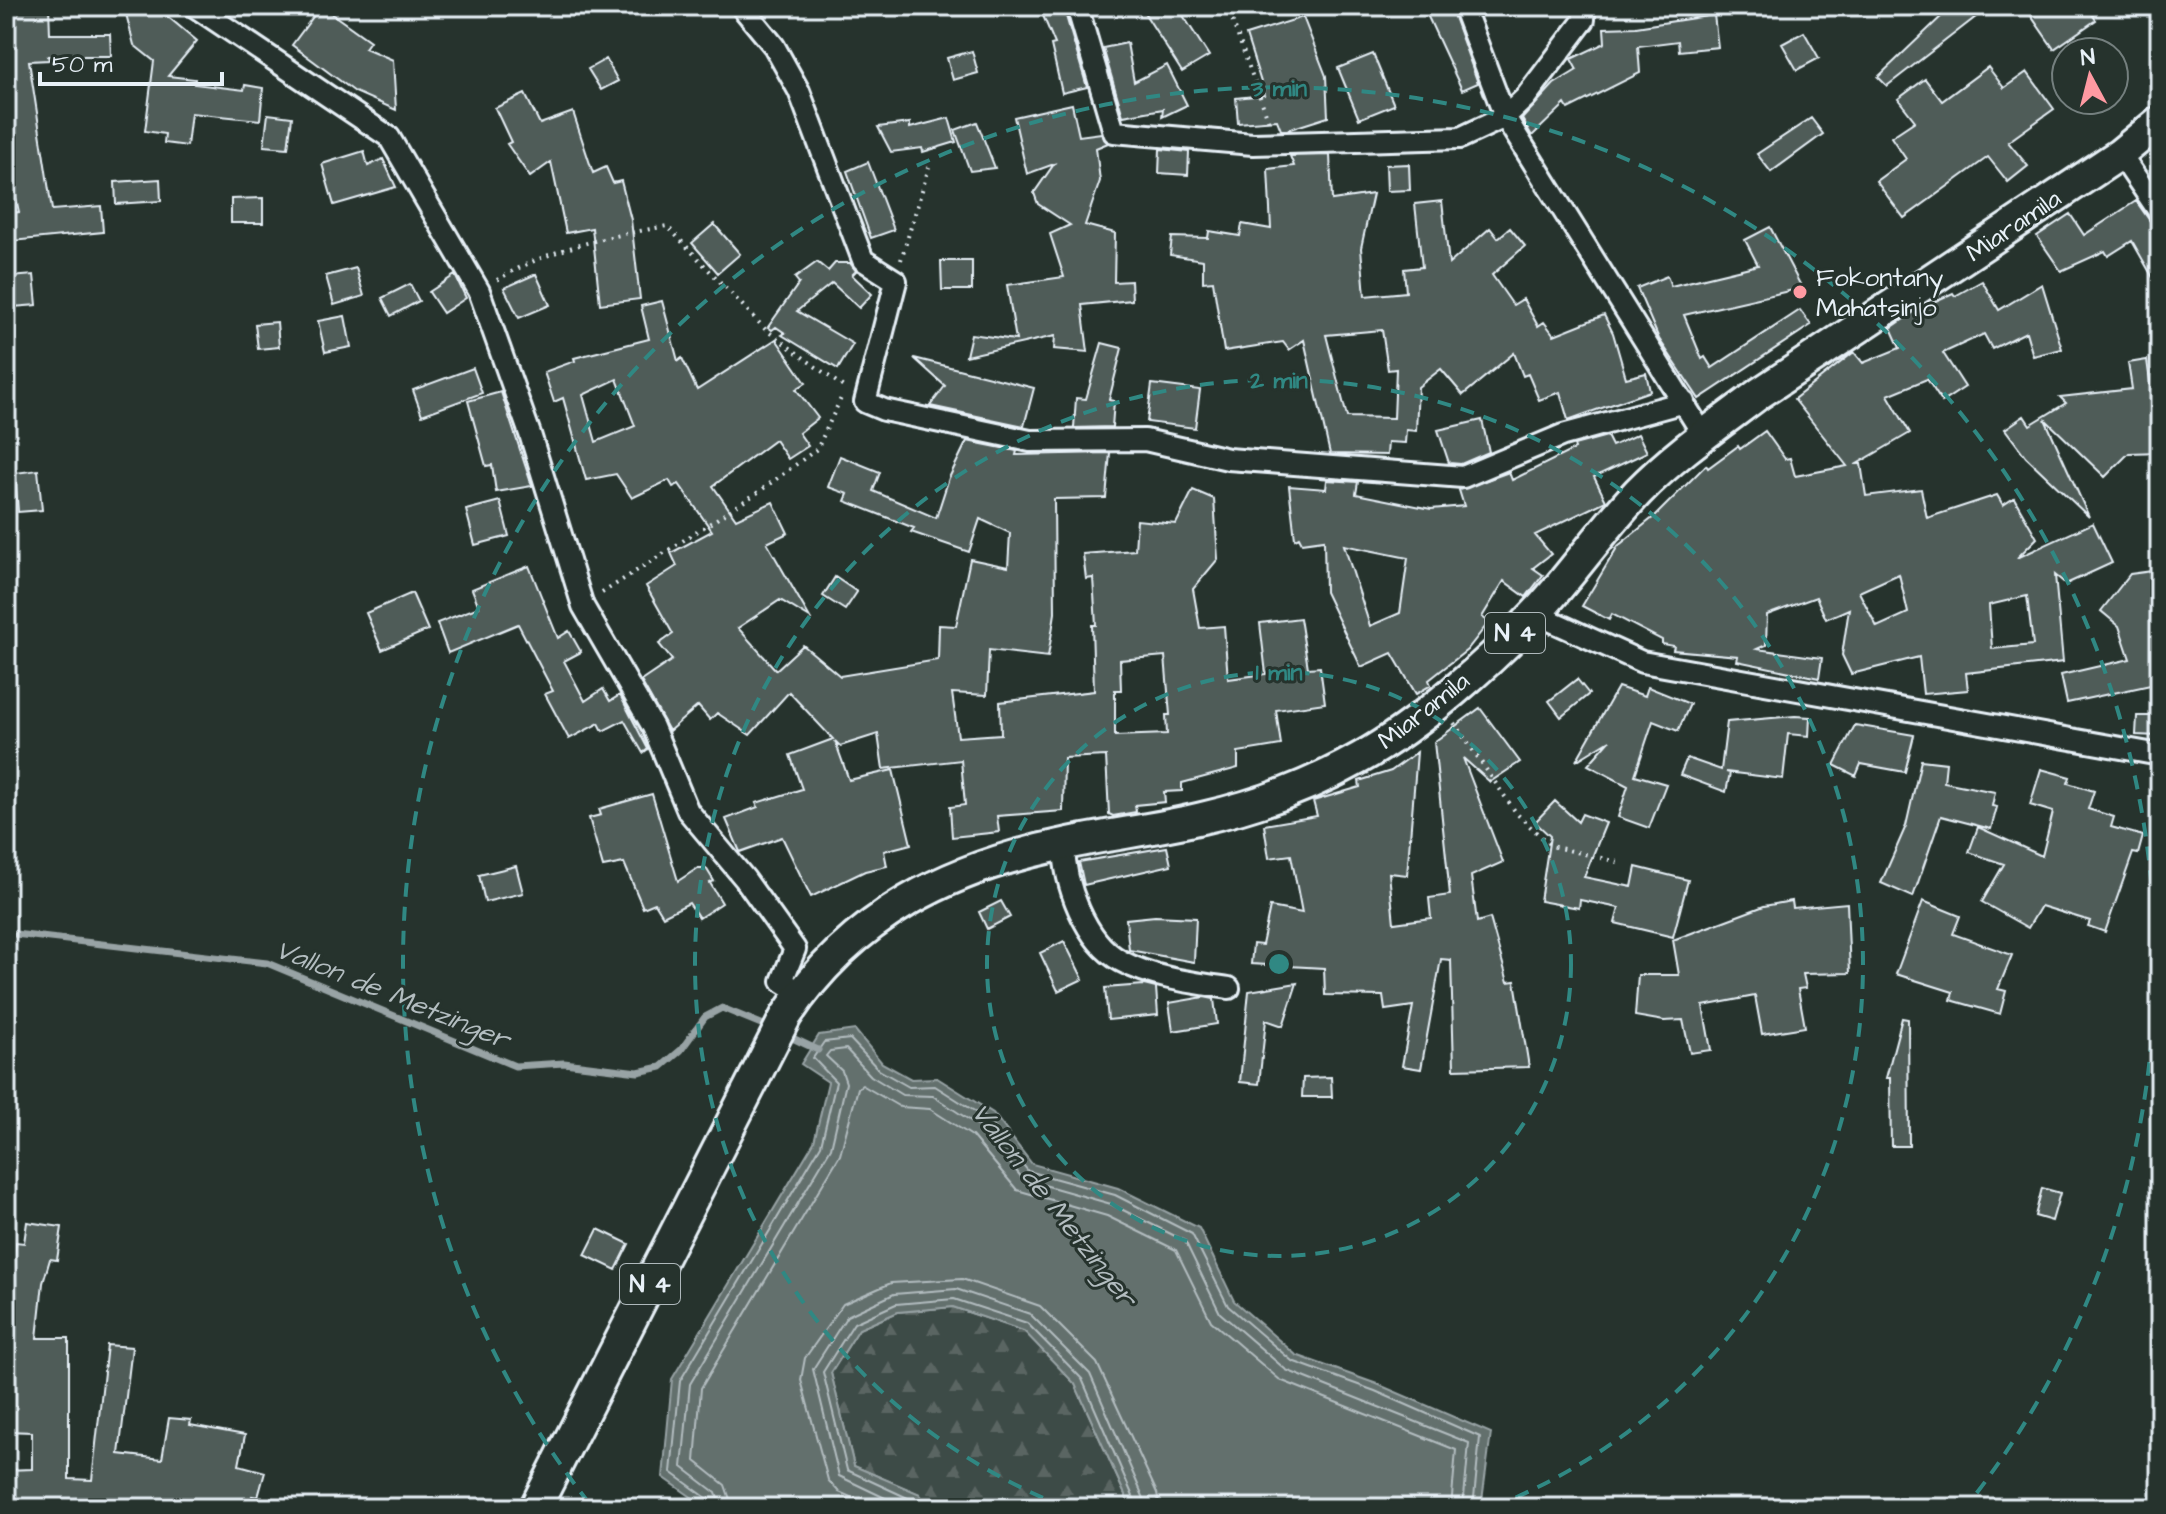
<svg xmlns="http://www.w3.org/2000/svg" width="2166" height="1514" viewBox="0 0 2166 1514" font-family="'Architects Daughter',sans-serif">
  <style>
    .forest { fill: url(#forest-firs); stroke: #939ea0; stroke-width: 2 }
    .water { fill: #636f6d; stroke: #98a3a5; stroke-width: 2 }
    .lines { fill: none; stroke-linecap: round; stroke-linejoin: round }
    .shore { stroke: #b3bdc0; stroke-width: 2 }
    .stream { stroke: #98a3a5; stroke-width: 7 }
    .building { fill: #505c59; stroke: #e8f1f8; stroke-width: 2; fill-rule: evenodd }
    .minor-casing { stroke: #e8f1f8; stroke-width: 26 }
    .primary-casing { stroke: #e8f1f8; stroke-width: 36 }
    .path { stroke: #e8f1f8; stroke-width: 4; stroke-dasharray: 2 6; stroke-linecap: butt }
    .minor { stroke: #26332d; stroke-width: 20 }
    .primary { stroke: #26332d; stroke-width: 30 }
    .ring { fill: none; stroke: #308883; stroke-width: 4; stroke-dasharray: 14 10 }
    .poi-dot { fill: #ff9aa2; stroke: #26332d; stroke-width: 3 }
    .labels { text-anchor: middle; stroke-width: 6; stroke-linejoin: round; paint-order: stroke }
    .shield { fill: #26332d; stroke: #aeb8bb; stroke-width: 2 }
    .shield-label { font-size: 24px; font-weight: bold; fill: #e8f1f8 }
    .street-label { font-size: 26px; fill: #e8f1f8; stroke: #26332d }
    .poi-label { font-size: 26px; fill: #e8f1f8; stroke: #26332d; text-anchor: start }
    .water-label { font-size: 28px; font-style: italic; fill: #b3bdc0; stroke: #26332d }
    .centre { fill: #308883; stroke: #26332d; stroke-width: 4 }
    .ring-label { font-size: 24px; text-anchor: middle; font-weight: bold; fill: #308883; stroke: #26332d; stroke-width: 6; stroke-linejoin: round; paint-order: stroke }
  </style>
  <defs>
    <pattern id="forest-firs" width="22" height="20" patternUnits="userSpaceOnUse" patternTransform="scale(2)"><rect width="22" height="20" fill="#3e4b47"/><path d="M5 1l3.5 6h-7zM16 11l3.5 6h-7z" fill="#5a6562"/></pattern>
  </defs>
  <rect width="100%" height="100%" fill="#26332d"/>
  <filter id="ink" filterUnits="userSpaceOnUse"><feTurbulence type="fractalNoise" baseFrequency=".0125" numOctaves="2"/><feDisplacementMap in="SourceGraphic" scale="16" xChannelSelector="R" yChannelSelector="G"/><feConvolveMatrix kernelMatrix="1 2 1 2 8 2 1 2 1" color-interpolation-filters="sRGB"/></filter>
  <g filter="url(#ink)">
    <path class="forest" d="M953 1307 1024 1331 1075 1384 1131 1508H926L919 1494 854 1466 831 1373 859 1329 898 1312Z"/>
    <path class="water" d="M855 1030 882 1063 911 1079 937 1078 993 1113 1032 1164 1118 1188 1199 1228 1234 1301 1296 1355 1377 1384 1491 1433 1481 1508H1131L1075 1384 1024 1331 953 1307 898 1312 859 1329 831 1373 854 1466 920 1494 926 1508H707L663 1477 672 1379 814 1142 828 1082 801 1064 819 1035Z"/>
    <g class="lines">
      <path class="shore" d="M710 1508 708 1499 671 1472 680 1381 821 1145 836 1082 813 1058 824 1042 850 1039 879 1070 909 1087 935 1086 987 1119 1028 1171 1115 1195 1192 1234 1228 1306 1292 1361 1375 1391 1480 1437 1473 1508
        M721 1508 716 1493 682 1467 690 1384 831 1148 846 1083 842 1071 826 1056 830 1051 846 1049 871 1076 902 1095 933 1096 980 1127 1023 1179 1111 1204 1185 1241 1220 1313 1286 1370 1469 1443 1463 1508
        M733 1508 725 1485 695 1461 701 1388 840 1155 858 1088 862 1085 900 1107 930 1109 972 1136 1017 1190 1107 1216 1176 1250 1211 1321 1280 1380 1456 1450 1451 1508
        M876 1508 839 1492 828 1480 801 1380 805 1358 843 1304 891 1283 962 1279 1040 1306 1097 1363 1157 1493 1160 1508
        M906 1508 839 1476 813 1369 847 1316 894 1294 956 1289 1030 1314 1090 1374 1148 1508
        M917 1508 912 1500 847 1470 823 1372 854 1323 896 1304 954 1299 1027 1323 1082 1379 1138 1508"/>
      <path class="stream" d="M6 933 267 963 515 1066 564 1063 638 1072 661 1067 681 1050 705 1017 722 1008 771 1028
        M786 1035 818 1050"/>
    </g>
    <path class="building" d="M6 6H49L50 34H110L111 56H48L49 60 29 61 52 210 101 206 103 232 12 241 9 213 19 212 6 154Z
      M124 6H155L197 41 168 76 195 79 194 84 244 90 245 85 263 88 260 120 191 113 187 146 164 143 165 134 145 131 154 61 134 45Z
      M321 6 370 41 365 48 393 60 396 110 355 92 292 45Z
      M1039 6H1063L1087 87 1062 93 1051 45 1055 44Z
      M1140 6H1177L1209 56 1182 72Z
      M1423 6H1450L1478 83 1462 90Z
      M1939 6H1990L1887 86 1878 77 1945 13Z
      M2040 6H2086L2096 20 2054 49 2029 13Z
      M1714 15 1718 47 1679 51 1678 41 1638 46 1640 73 1568 109 1565 104 1532 136 1522 119 1554 84 1577 70 1571 59 1605 43 1604 28 1636 27Z
      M1303 17 1326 76 1328 117 1287 130H1281L1277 120 1238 123 1236 98 1265 95 1246 35Z
      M1804 32 1819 58 1797 70 1782 44Z
      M1127 43 1134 82 1167 65 1187 105 1162 117 1163 109 1123 116 1103 48Z
      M972 51 978 73 953 80 947 58Z
      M1373 54 1394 105 1359 119 1338 68Z
      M606 59 618 81 601 90 588 69Z
      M1988 67 2004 88 2027 72 2054 109 2008 142 2028 166 2008 182 1988 157 1904 218 1876 181 1906 159 1891 137 1915 121 1898 99 1925 79 1942 101Z
      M525 94 540 124 573 112 593 173 606 167 613 183 621 181 631 220 640 299 600 304 592 228 566 233 551 162 530 177 507 144 511 142 495 108Z
      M1072 104 1079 136 1101 133 1108 143 1096 148 1100 181 1085 225 1115 233 1114 282 1131 281 1132 300 1082 305 1088 352 1054 349 1055 336 966 356 971 334 1016 340 1007 285 1064 277 1050 234 1070 225 1038 204 1034 193 1054 164 1027 174 1014 117Z
      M268 114 292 117 288 148 264 146Z
      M949 118 956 142 923 152 922 148 891 152 878 127 910 123V128Z
      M1811 118 1823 134 1771 172 1757 154Z
      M977 122 995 168 970 171 955 130Z
      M1160 149 1189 152 1188 175 1159 173Z
      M364 151 368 166 383 159 396 187 334 205 322 164Z
      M1330 155 1332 200 1373 194 1361 248 1365 296 1406 292 1404 269 1422 267 1415 204 1442 201 1449 264 1490 228 1498 238 1510 228 1525 246 1492 275 1513 305 1523 299 1538 326 1544 322 1554 335 1604 315 1613 333 1626 378 1646 373 1650 391 1568 420 1560 392 1539 400 1528 374 1523 376 1514 353 1463 395 1441 369 1418 387 1416 431 1406 430 1405 443 1388 442 1387 455 1330 454 1304 340 1289 350 1283 342 1224 351 1213 281 1203 282V260L1170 255 1172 237 1208 238 1209 231 1240 236 1242 224 1271 229 1268 169 1294 166 1290 156ZM1382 330 1388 370 1396 369 1394 418 1347 417 1326 335Z
      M868 162 894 230 871 238 847 171Z
      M1409 164 1410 190 1387 191 1386 165Z
      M160 179 161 201 116 204 115 182Z
      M263 198V223H231V199Z
      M2136 201 2150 221 2160 226V290L2132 241 2108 256 2105 251 2061 271 2037 236 2070 214 2084 235Z
      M714 224 740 254 718 273 692 243Z
      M1770 227 1802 288 1684 315 1702 359 1705 357 1712 368 1800 310 1811 325 1699 399 1659 339 1637 288 1667 276 1671 286 1758 265 1745 240Z
      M941 261H972V290H942Z
      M817 262 828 271 835 263H850L856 271 852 275 872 294 859 308 832 283 797 311 853 344 838 369 782 335 785 333 776 327 772 330 768 327 799 283 795 278Z
      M356 268 364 296 334 305 326 276Z
      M536 274 550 305 519 318 504 288Z
      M34 275 37 305 13 307 11 277Z
      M455 275 466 298 443 313 429 292Z
      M1982 281 1999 310 2042 284 2062 349 2033 356 2026 332 1992 349 1984 334 1943 353 1965 387 1942 402 1927 379 1888 395 1910 433 1857 464H1861L1866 496 1921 489 1927 518 1997 495 2003 505 2014 498 2037 538 2017 558 2093 523 2112 563 2066 584 2055 575 2063 662 1966 673 1968 690 1923 694 1919 657 1851 674 1842 655 1849 609 1826 619 1816 597 1767 615 1766 645 1757 649 1822 658 1819 678 1737 661 1738 656 1673 650 1674 646 1662 644V640L1612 614 1609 620 1582 606 1618 546 1655 516 1706 465 1708 468 1738 446 1740 449 1765 431 1785 459 1790 458 1795 476 1847 466 1794 399 1854 352 1863 363 1900 348 1891 328 1920 308 1953 293 1955 296ZM1899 574 1908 613 1877 627 1859 592ZM2027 596 2033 645 1992 649 1989 605Z
      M410 284 419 301 391 316 382 298Z
      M662 301 678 361 682 358 697 390 776 339 806 383 796 389 818 418 799 433 808 446 788 459 775 440 713 486 736 519 773 502 788 533 767 543 810 618 780 600 738 628 776 670 803 645 840 676 938 660 939 625 956 626 970 559 1008 567 1010 533 980 519 969 552 911 532 914 528 845 501 848 494 828 487 840 456 880 472 873 491 936 518 949 478 967 441 1017 451 1016 455 1110 453 1106 498 1054 499 1055 613 1048 657 989 650 987 695 952 693 958 737 1001 734 1000 702 1094 691 1092 625H1096L1093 578 1086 579 1083 554 1135 550 1137 520 1176 524 1193 490 1214 499 1218 559 1193 589 1200 628 1224 626 1228 679 1266 674 1260 623 1300 618 1308 668 1320 667 1325 703 1276 710 1281 745 1238 752V768L1182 783V791L1164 792 1165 802 1135 805 1136 812 1113 816 1109 814 1106 756 1064 758 1063 811 997 816 999 832 952 837 950 807 965 805 961 760 883 769 878 734 840 746 835 741 849 780 893 770 911 844 884 851 887 866 865 871 811 897 782 837 740 852 726 819 758 807 756 803 802 789 790 755 833 739 789 692 750 735 717 713 710 720 698 706 669 731 641 681 672 660 659 644 673 634 646 586 677 566 671 553 712 531 679 484 673 487 669 480 632 498 616 474 586 480 563 398 554 402 544 372 575 361 574 358 649 339 641 306ZM617 379 635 426 596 442 583 395ZM1165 656 1170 715H1166L1167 734 1115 736V690H1121L1120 660Z
      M345 316 351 347 325 352 318 321Z
      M277 322 279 347 258 349 255 324Z
      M1102 343 1122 348 1109 400 1114 401 1112 427 1074 428 1076 398 1086 399Z
      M914 358 1034 388 1024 426 930 406 945 386Z
      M2147 360 2160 452 2129 453 2105 477 2045 419 2089 517 2026 457 2005 429 2024 416 2030 425 2066 403 2060 397 2132 389 2128 363Z
      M473 368 482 393 422 415 413 390Z
      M1152 384 1200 390 1195 428 1147 422Z
      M501 392 532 486 496 492 492 465 486 466 468 401Z
      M1482 420 1489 452 1461 464 1449 463 1438 430Z
      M1638 434 1647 452 1594 477 1606 501 1535 535 1551 554 1533 568 1543 575 1526 597 1504 581 1482 617 1489 622 1467 650 1429 680 1431 685 1416 694 1392 653 1361 667 1325 592 1324 540 1302 543 1299 537 1295 539 1289 486 1326 489 1327 480 1358 482 1356 494 1431 509 1464 506 1459 490 1509 472 1512 480 1575 449 1574 445 1607 436 1612 446ZM1344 545 1408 558 1400 613 1370 626Z
      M38 470 42 510 18 512 15 473Z
      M500 501 509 536 475 545 466 510Z
      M529 566 558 638 569 631 581 652 564 661 585 701 603 689 610 701 620 695 648 749 643 753 624 720 603 731 599 723 569 739 545 694 553 691 518 624 448 653 437 623 479 607 472 589Z
      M2160 570V683L2067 703 2061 675 2130 659 2119 626 2101 611 2130 574Z
      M835 577 857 592 845 610 823 596Z
      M412 593 428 630 382 650 366 613Z
      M1577 679 1589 694 1561 717 1549 701Z
      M1618 687 1645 696 1648 687 1690 704 1678 731 1653 721 1635 775 1666 784 1649 828 1618 817 1628 786 1588 765 1610 740 1576 761Z
      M1480 708 1520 762 1490 782 1463 758 1503 862 1471 876 1477 922 1490 918 1508 982 1515 981 1529 1067 1454 1069 1451 960 1441 959 1421 1069 1402 1066 1413 1006 1385 1010 1383 996 1325 995 1324 968 1251 964 1253 944 1262 945 1270 907 1302 913 1291 855 1269 858 1264 825 1317 816 1313 801 1360 787 1359 781 1391 771 1417 752 1407 875 1389 873 1394 923 1431 918 1429 898 1450 895 1434 742Z
      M1795 716 1810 717 1809 736 1788 734 1783 779 1726 772 1730 773 1726 792 1680 775 1687 758 1721 770 1727 722Z
      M2137 716H2159L2158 736 2136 735Z
      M1855 725 1914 735 1905 772 1861 764 1856 776 1834 765Z
      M1921 760 1946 763 1944 782 1995 792 1992 806 1997 807 1991 829 1941 816 1913 897 1881 883 1906 826Z
      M2041 769 2070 777 2068 783 2094 791 2088 809 2114 817 2111 827 2143 836 2138 854 2133 853 2105 932 2088 926 2090 921 2041 906 2028 928 1982 902 2004 864 1969 852 1978 827 2042 856 2053 812 2030 805Z
      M652 794 678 881 698 868H706L714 881 710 883 722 903 699 918 689 903 663 916 655 903 643 908 624 863 603 867 589 818 601 815 599 809Z
      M1555 801 1578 822 1582 814 1606 823 1584 877 1632 887 1636 867 1688 880 1673 937 1615 923 1619 908 1580 900 1579 908 1540 901 1550 836 1535 822Z
      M1167 847 1171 865 1084 885 1079 862Z
      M516 866 523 893 485 902 479 875Z
      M1001 901 1010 917 987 929 979 912Z
      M1792 901 1793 908 1847 903 1850 973 1803 974 1806 988 1798 989 1805 1027 1762 1034 1755 996 1703 1006 1711 1050 1690 1053 1683 1020 1664 1021 1635 1016 1638 975H1679L1673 940 1764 906Z
      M1923 901 1960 916 1953 934 2012 955 1998 989 2006 991 2000 1014 1951 1000 1953 992 1896 974Z
      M1155 916 1196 918 1194 962 1129 950 1126 919Z
      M1064 941 1083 979 1058 991 1040 953Z
      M1297 983 1283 1026 1266 1020 1259 1084 1240 1082 1249 991Z
      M1144 985 1156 988 1158 1015 1108 1020 1105 988Z
      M1204 997 1214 999 1217 1024 1173 1031 1169 1003Z
      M1902 1018 1908 1019 1909 1146H1891L1890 1078H1886Z
      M1331 1077 1332 1097H1302L1303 1078Z
      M2042 1188 2060 1193 2052 1221 2035 1216Z
      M27 1222 62 1227 57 1260 50 1259 43 1283 37 1338H69V1479L92 1480 107 1345 132 1347 119 1454 162 1459 169 1418 191 1420 190 1425 245 1435 239 1465 265 1472 258 1497 252 1496 248 1508H109L108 1503 35 1508 34 1502H6V1470L32 1469V1432L6 1431V1283H10L16 1242 24 1243Z
      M598 1229 629 1244 616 1270 585 1255Z"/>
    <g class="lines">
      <g class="minor-casing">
        <path id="minor" d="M194 6 389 137 479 291 530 434 583 606 653 727 688 811 745 879 795 949 782 981 801 993
          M741 6 774 46 799 91 863 260 896 281 865 402 884 410 1030 441 1145 440 1228 459 1463 477 1563 435 1684 402
          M1077 6 1114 132 1253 144 1460 138 1505 117 1525 98 1584 20V6
          M1463 6 1505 117 1704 436
          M2120 154 2160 213
          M1536 614 1642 662 2160 755
          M1064 844C1064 883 1085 942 1121 961 1152 978 1195 983 1229 988"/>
      </g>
      <g class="primary-casing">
        <path id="primary" d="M535 1508 786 1016C852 916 950 867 1065 844 1111 834 1157 829 1202 818 1256 806 1312 785 1360 758 1418 726 1492 661 1537 612 1572 574 1602 530 1638 492 1674 455 1719 424 1760 393L2120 154 2160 121"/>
      </g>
      <path class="path" d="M1227 6 1269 122
        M901 260 929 167
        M497 280C550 248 606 237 667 226L766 330 846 389
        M602 593 760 491 817 449 843 394
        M1454 723 1517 814 1551 846 1622 863"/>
      <use href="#minor" class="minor"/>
      <use href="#primary" class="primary"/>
    </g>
  </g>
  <g class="ring">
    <circle cx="1279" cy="964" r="292"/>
    <path d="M1065 1507A584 584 0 1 1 1493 1507"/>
    <path d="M589 1503A876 876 0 1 1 1969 1503"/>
  </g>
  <circle class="poi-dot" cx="1800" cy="292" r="8"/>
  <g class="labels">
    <g class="shield">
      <rect x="1485" y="613" width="60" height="40" rx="6"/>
      <rect x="620" y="1264" width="60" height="40" rx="6"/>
    </g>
    <g class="shield-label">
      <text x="1515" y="641">N 4</text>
      <text x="650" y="1292">N 4</text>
    </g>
    <g class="street-label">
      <text transform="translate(2013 225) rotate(-34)" y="9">Miaramila</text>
      <text transform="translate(1423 710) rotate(-38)" y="9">Miaramila</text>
    </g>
    <g class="poi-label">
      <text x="1816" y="286">Fokontany<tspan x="1816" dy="30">Mahatsinjo</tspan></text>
    </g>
    <g class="water-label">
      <text transform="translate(393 993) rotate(22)" y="10">Vallon de Metzinger</text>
      <text transform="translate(1055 1204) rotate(52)" y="10">Vallon de Metzinger</text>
    </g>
  </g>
  <circle cx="1279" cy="964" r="12" class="centre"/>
  <g class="ring-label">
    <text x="1279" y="96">3 min</text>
    <text x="1279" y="388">2 min</text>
    <text x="1279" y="680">1 min</text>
  </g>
  <rect width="2166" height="1514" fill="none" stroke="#26332d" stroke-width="32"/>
  <rect x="16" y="16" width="2134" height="1482" fill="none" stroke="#e8f1f8" stroke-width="3" filter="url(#ink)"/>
  <g transform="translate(2090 76) rotate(353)"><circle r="38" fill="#26332d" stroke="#747f7e" stroke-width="2"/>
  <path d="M0-6L14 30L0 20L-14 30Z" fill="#ff9aa2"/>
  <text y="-12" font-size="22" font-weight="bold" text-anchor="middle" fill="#e8f1f8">N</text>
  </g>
  <path d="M40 72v12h182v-12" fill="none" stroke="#e8f1f8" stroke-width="4"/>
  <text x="52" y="72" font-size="24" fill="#e8f1f8" stroke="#26332d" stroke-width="6" paint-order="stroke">50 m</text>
</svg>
